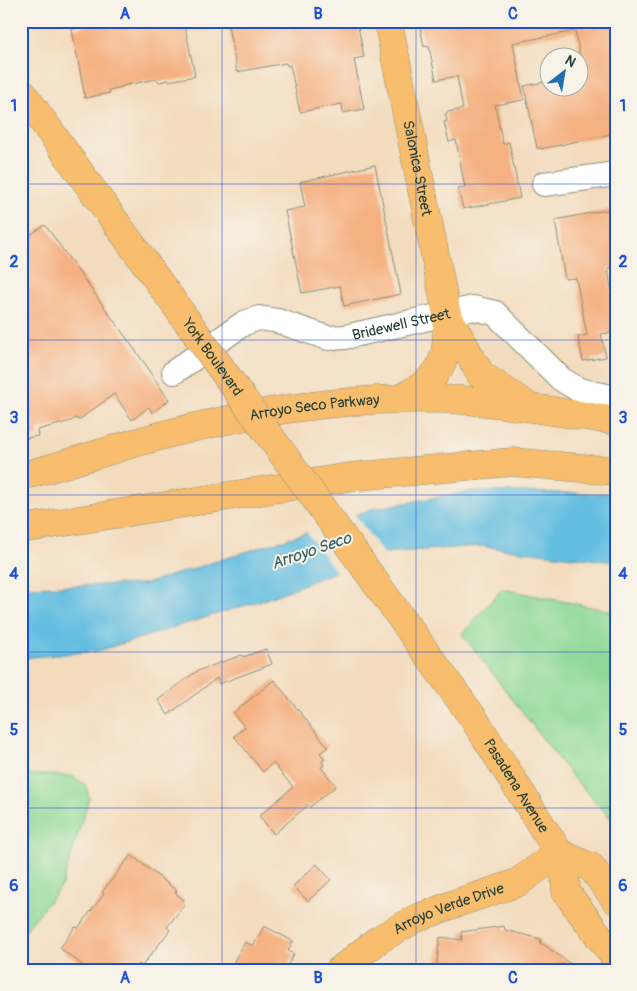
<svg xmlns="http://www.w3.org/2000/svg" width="637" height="991" viewBox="0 0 637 991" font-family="Pangolin,sans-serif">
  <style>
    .green { fill: #8ed997; stroke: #568b66 }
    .water { fill: #63bee1; stroke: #417e8a }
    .pier { fill: #f3dcbe }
    .building { fill: #f5b181 }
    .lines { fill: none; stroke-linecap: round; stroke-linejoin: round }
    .minor-casing { stroke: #898c79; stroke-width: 26 }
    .major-casing { stroke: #898c79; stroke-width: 29 }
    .highway-casing { stroke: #898c79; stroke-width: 29 }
    .minor { stroke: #fff; stroke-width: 24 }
    .major { stroke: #f9be6d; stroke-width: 28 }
    .highway { stroke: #f9be6d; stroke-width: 28 }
    .major-bridge-casing { stroke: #898c79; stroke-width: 29; stroke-linecap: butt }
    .major-bridge { stroke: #f9be6d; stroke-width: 28 }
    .grid { fill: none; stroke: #1d4ed8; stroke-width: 1; stroke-opacity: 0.55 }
    .labels { text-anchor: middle; stroke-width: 4; stroke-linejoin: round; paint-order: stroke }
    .street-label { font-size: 15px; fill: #1f3d34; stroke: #f7f3e8 }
    .water-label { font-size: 16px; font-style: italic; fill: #305d5f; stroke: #f7f3e8 }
    .neatline { fill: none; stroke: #1d4ed8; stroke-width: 2 }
    .grid-label { font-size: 16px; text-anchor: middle; font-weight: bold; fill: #1d4ed8 }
  </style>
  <rect width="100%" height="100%" fill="#f7f3e8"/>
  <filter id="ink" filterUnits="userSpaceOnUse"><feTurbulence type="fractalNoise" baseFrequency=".02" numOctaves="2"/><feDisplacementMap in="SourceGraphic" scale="10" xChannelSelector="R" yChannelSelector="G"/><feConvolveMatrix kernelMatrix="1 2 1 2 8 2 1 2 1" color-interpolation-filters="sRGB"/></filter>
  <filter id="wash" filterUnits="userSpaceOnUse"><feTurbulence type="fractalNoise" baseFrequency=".0096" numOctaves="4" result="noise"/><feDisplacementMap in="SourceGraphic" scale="20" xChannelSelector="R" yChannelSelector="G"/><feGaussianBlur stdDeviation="1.12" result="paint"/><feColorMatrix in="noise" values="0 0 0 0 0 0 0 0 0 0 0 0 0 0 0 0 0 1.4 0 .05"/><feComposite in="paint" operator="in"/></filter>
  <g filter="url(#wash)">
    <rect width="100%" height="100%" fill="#f3dcbe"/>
    <path class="green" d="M502 589 616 612V824L574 779 462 634Z
      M21 774 72 776 86 785 89 798 62 885 21 936Z"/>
    <path class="water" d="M472 491 616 494V562L480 546 382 553 272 597 98 651 21 658V587L145 584 305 533 371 509Z"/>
    <path class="pier" d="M354 513 384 555 337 573 305 530Z"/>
    <g id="blocks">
      <path class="building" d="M146 21H184L195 76 169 81V80L159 82 156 79 122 86V87L109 90 110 93 85 98 72 29 97 24 98 26 109 24 110 28Z
        M227 21H353L354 27 358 26 364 57 354 59 364 109 343 113 342 104 300 112 290 65 287 66 286 63 237 72Z
        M419 21H585L586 28 616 24V133L541 149V148H537L524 86 550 81V88H552L553 93 586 87 575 31 513 43 524 100 495 105 503 144 509 142 520 198 463 209 458 189 465 188 456 140 449 142 444 122 447 121 445 114H447V112L463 109 457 76 436 80 429 46 424 47Z
        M375 165 401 294 344 306 340 286 302 293 285 211 305 207 300 182Z
        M616 208V266L608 268 613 301H616V332L601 334 606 357 583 361 578 337 587 335 576 278 565 279 555 220Z
        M45 225 148 368H147L169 400 152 413 149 407 132 420 114 394 79 420 75 418 71 421 37 430 38 436 21 439V241Z
        M266 649 272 664 219 684 217 678 168 715 158 700 197 671 242 655 243 657Z
        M274 680 328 747 320 753 325 759 322 761 324 765 321 767 336 786 310 807 308 805 274 834 259 816 293 787 273 763 263 772 234 736 245 727 233 713Z
        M131 855 172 887 177 891 175 893 184 900 183 902 185 904 167 927 170 930 142 966 139 964 135 970H89L60 948 75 927 78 928 104 894 102 892Z
        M317 864 331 880 308 901 293 886Z
        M264 926 293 941 288 951 294 954 285 970H246L233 963 245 942 253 946Z
        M504 926 505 930 541 939 540 944H543L579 970H436L440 937 462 940 461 932Z"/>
    </g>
  </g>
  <g filter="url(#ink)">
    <use href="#blocks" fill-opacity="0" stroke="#898c79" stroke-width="1"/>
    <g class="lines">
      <g class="minor-casing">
        <g id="minor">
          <path d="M544 184 616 174"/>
          <path id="s1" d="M174 372 244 323 259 318 278 321 328 338 345 337 473 308 495 313 561 379 579 390 616 398"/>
        </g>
      </g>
      <g class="major-casing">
        <g id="major">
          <path id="s2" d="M388 21 447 315"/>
          <path id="s3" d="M474 719 559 853 565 877 566 892 616 959"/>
          <path d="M559 853 583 864 591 867 616 900"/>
          <path id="s4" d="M340 970 378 940 415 919 454 904 517 883 559 853"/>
        </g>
      </g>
      <g class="highway-casing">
        <g id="highway">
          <path d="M447 315 481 375 525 404"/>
          <path d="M399 399C409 393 421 388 429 380 449 363 447 339 447 315"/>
          <path id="s5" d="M21 476C67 465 111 449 156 437 197 426 239 417 281 410 341 401 402 396 462 400 514 404 565 413 616 421"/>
          <path d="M21 529 349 477 512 462 616 471"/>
        </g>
      </g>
      <use href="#minor" class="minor"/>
      <use href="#major" class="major"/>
      <use href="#highway" class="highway"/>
      <g class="major-bridge-casing">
        <g id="major-bridge">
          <path id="s6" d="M21 91 474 719"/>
        </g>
      </g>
      <use href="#major-bridge" class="major-bridge"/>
    </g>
  </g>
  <path class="grid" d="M222 21V970M416 21V970M21 184H616M21 340H616M21 495H616M21 652H616M21 808H616"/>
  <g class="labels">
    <g class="street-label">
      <text dy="5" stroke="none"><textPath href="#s2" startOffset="150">Salonica Street</textPath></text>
      <text dy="5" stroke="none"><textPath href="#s1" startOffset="248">Bridewell Street</textPath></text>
      <text dy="5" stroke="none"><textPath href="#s6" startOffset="328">York Boulevard</textPath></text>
      <text dy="5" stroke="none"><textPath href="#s5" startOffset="302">Arroyo Seco Parkway</textPath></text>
      <text dy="5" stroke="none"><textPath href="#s3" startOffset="79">Pasadena Avenue</textPath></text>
      <text dy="5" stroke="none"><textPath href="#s4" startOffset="126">Arroyo Verde Drive</textPath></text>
    </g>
    <g class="water-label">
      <text transform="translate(311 550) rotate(-19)" y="6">Arroyo Seco</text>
    </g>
  </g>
  <rect width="637" height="991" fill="none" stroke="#f7f3e8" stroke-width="55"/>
  <g transform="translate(564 72) rotate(31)"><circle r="24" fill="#f7f3e8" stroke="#a1aaa0"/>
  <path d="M0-4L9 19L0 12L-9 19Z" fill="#1f6fb2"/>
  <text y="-8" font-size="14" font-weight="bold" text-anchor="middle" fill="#1f3d34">N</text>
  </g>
  <rect x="28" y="28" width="582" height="936" class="neatline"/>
  <g class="grid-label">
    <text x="125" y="19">A</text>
    <text x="318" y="19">B</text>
    <text x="513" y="19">C</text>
    <text x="14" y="111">1</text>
    <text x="623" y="111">1</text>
    <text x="14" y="267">2</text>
    <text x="623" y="267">2</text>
    <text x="14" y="423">3</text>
    <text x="623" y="423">3</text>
    <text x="14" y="579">4</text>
    <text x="623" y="579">4</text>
    <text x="14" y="735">5</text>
    <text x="623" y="735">5</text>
    <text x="14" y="891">6</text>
    <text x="623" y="891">6</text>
    <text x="125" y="983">A</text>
    <text x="318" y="983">B</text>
    <text x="513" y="983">C</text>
  </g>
</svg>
